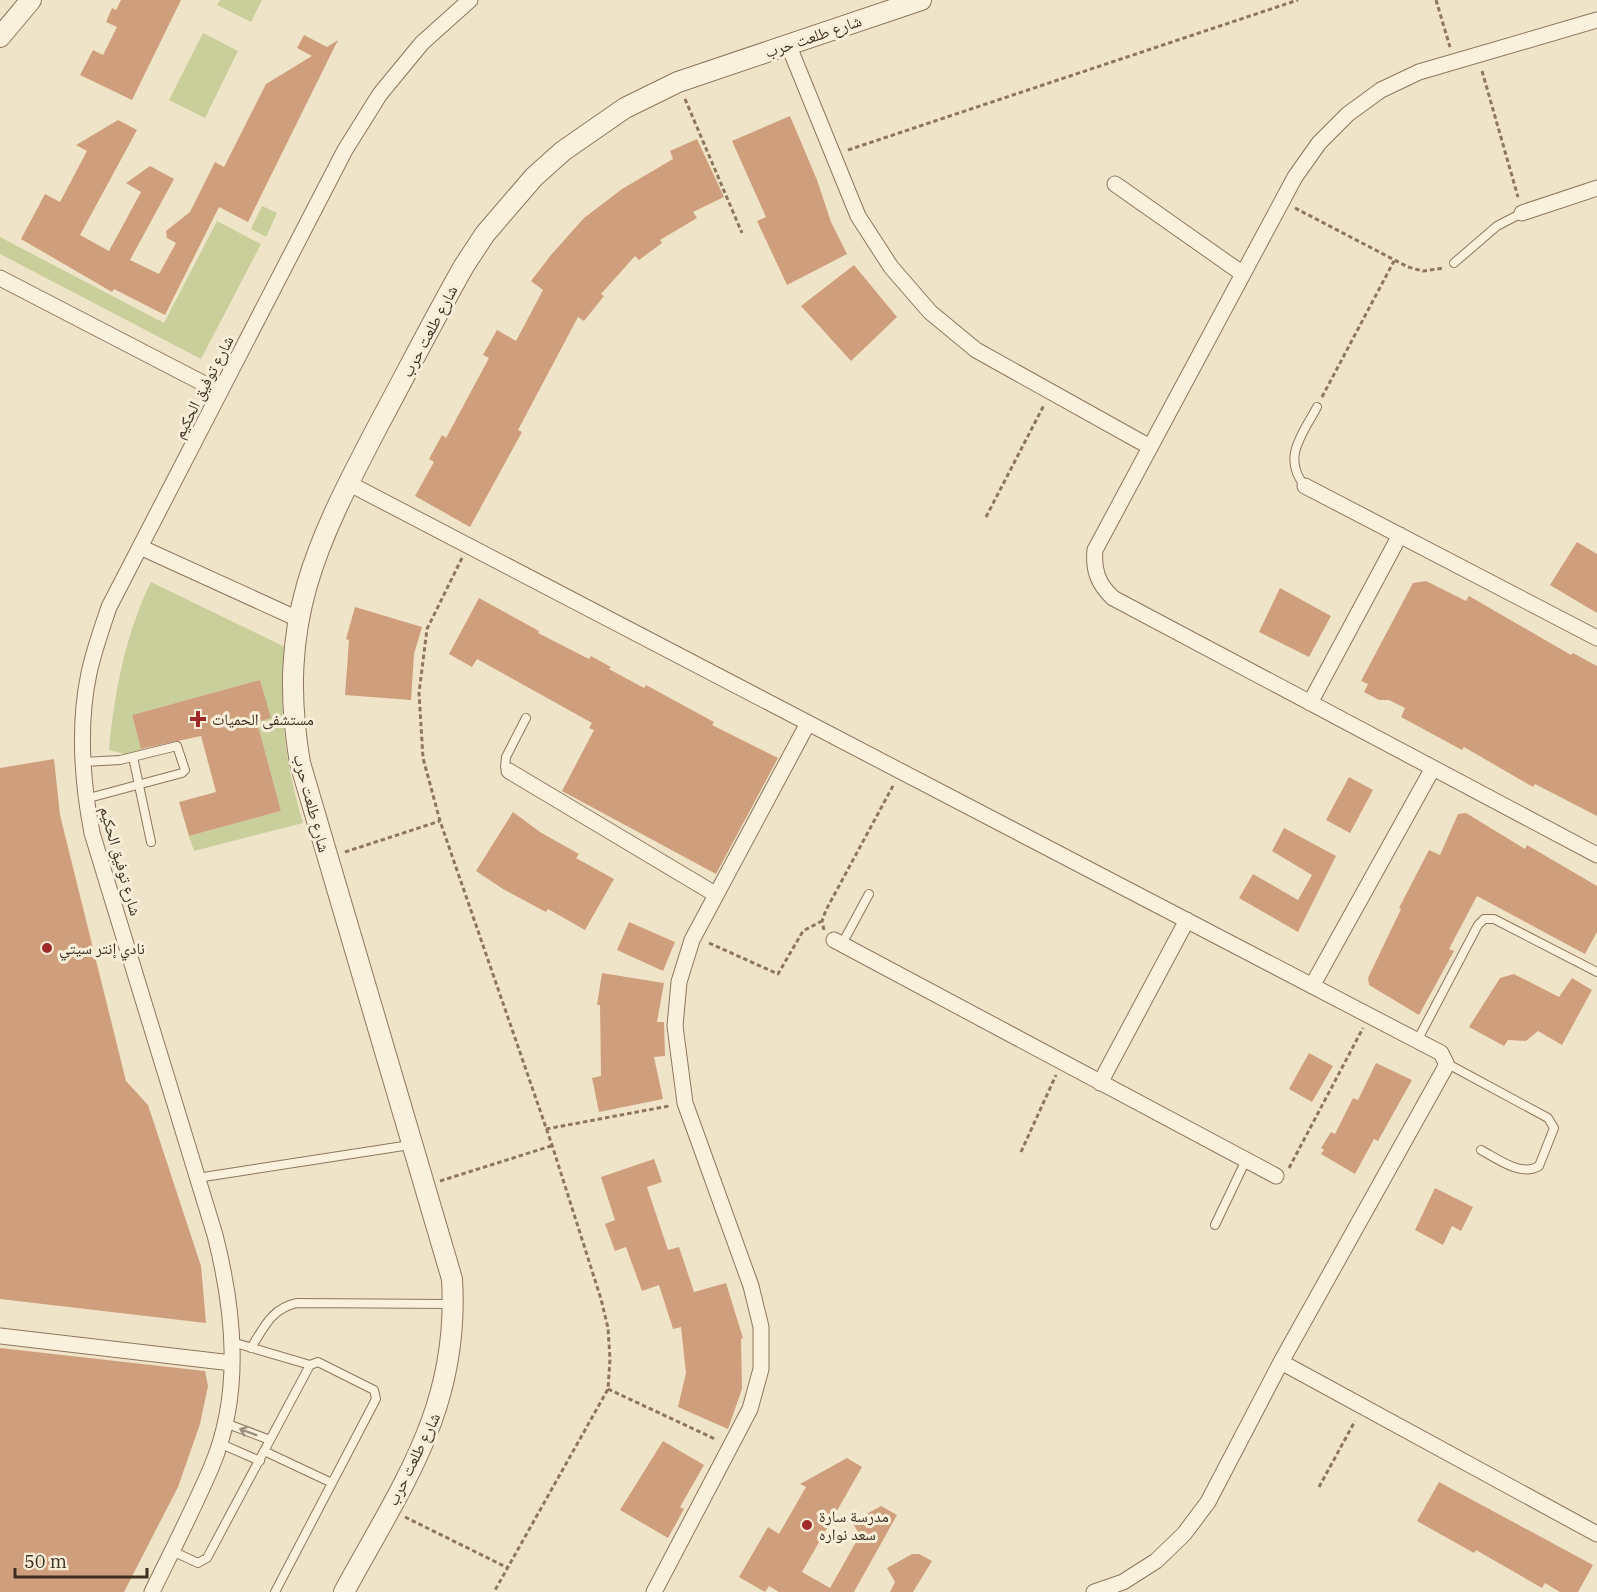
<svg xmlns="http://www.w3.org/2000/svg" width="1597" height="1592" viewBox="0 0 1597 1592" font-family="'IBM Plex Serif','Noto Naskh Arabic',serif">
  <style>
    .green { fill: #c9cf9b }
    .building { fill: #cf9f7d }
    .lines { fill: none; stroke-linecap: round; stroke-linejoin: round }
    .service-casing { stroke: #8d765c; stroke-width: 10 }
    .minor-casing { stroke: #8d765c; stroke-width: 17 }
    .tertiary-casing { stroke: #8d765c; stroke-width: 22 }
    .path { stroke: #8d765c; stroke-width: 3; stroke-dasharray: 4.5 3; stroke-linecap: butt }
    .service { stroke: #faf1dc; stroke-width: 8 }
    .minor { stroke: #faf1dc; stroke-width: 15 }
    .tertiary { stroke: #faf1dc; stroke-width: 20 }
    .oneway { stroke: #9c907e }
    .poi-dot { fill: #9e2a2b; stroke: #f7eed8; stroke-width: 2 }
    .labels { text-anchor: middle; stroke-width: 6; stroke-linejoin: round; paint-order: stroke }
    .street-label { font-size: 16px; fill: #3d2e20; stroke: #f7eed8 }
    .poi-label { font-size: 16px; fill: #3d2e20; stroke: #f7eed8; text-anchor: start }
  </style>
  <rect width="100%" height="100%" fill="#f0e4c8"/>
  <path class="green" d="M220 0H262L251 22 217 5Z
    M203 33 238 51 205 118 169 100Z
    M262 206 277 213 266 237 251 229Z
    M217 221 261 244 201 359 0 254V237L164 323Z
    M151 582 287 648C276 707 286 765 303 823L194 851 189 836 281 811 257 722 270 718 260 680 132 715 142 752 128 755 109 750C114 694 126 632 151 582Z"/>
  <path class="building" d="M121 0H181L132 100 80 75 93 50 103 55 117 27 106 22 112 8 116 10Z
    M304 35 327 47 338 40 248 222 219 207 165 315 114 289 112 292 21 239 45 194 60 202 87 151 76 145 118 120 137 130 80 235 109 251 141 192 126 183 150 166 174 179 130 260 159 274 176 243 167 238 166 231 190 212 215 162 224 167 266 84 312 56 297 48Z
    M790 116 817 180 831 222 847 254 787 285 757 221 766 217 732 141Z
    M697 139 724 197 693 212 697 218 660 240 662 243 639 260 635 256 601 294 604 296 584 321 578 317 518 430 522 432 470 527 415 496 434 462 429 459 442 435 446 438 489 358 483 355 497 330 516 341 543 290 531 281 551 255 584 218 622 189 673 159 670 151Z
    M854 265 897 317 851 361 801 306Z
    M1577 542 1597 554V613L1550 585Z
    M1426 581 1466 601 1469 596 1571 655 1573 653 1597 666V816L1535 784 1533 787 1464 747 1462 750 1401 717 1405 708 1389 700H1379L1364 692 1368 684 1361 681 1413 583Z
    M1280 588 1331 616 1309 657 1259 632Z
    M479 598 539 631 538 633 589 659 591 656 611 667 609 669 644 688 646 685 714 722 712 725 778 758 716 874 562 791 594 730 589 728 592 723 477 659 472 667 449 654Z
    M355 607 422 627 414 654 411 700 345 695 349 640 346 639Z
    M260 680 271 718 257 722 281 811 189 836 179 802 216 792 201 736 141 749 132 715Z
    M54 759 60 815 126 1081 148 1105 201 1266 206 1323 0 1299V768Z
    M1349 777 1373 790 1350 833 1326 820Z
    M513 812 540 832 579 854 576 858 614 879 585 930 548 909 546 912 503 889 476 871Z
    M1466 813 1525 849 1527 845 1597 886V932L1585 954 1477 896 1449 949 1454 951 1419 1015 1369 985 1368 978 1401 909 1399 908 1429 850 1440 855 1458 814Z
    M1284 828 1336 856 1298 932 1239 898 1253 874 1298 900 1312 875 1272 851Z
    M629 922 675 942 663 971 617 950Z
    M602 973 664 983 657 1022H664L665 1056 654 1057 663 1099 599 1112 592 1078 601 1076 600 1005H597Z
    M1514 974 1559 997 1572 978 1592 990 1562 1045 1538 1031 1526 1041 1508 1040 1504 1046 1469 1027 1500 978Z
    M1309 1053 1333 1066 1312 1102 1289 1089Z
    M1376 1063 1412 1080 1378 1141 1374 1139 1355 1174 1321 1154 1324 1150 1321 1148 1331 1132 1335 1134 1353 1098 1358 1100Z
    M654 1159 662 1182 647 1187 668 1250 679 1247 694 1292 726 1283 743 1338 741 1339 742 1389 728 1429 678 1407 686 1373 681 1327 673 1329 659 1285 642 1291 626 1247 615 1251 605 1224 615 1220 601 1177Z
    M1435 1188 1473 1207 1461 1231 1452 1226 1443 1245 1415 1230Z
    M0 1348 205 1371 208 1386 200 1424 178 1487 124 1592H0Z
    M663 1441 704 1465 680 1507 684 1509 668 1538 620 1510Z
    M847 1458 862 1467 802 1572 830 1588 860 1535 852 1522 881 1506 897 1515 854 1592H779L769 1586 765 1592 739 1577 768 1527 779 1534 806 1487 800 1484Z
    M1439 1482 1593 1565 1578 1592H1560L1545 1583 1542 1588 1476 1550 1474 1553 1417 1521Z
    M912 1554H919L932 1561 913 1592H890L895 1582 887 1568Z"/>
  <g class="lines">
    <g class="service-casing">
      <path id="service" d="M1454 263 1497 226 1522 213
        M1305 486C1281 458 1303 434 1317 407
        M133 757 151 842
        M83 762 120 760 177 746 185 770 182 773 85 799
        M509 771 505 767 506 757 526 718
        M842 944 869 894
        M1417 1041 1478 925 1484 919H1494L1597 972
        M1446 1063 1548 1118 1554 1128 1539 1166C1521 1177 1498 1159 1481 1150
        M197 1178 410 1145
        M1215 1225 1246 1160
        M232 1342 310 1365
        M251 1348C264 1327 272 1308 297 1303L452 1304
        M225 1423 270 1440
        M219 1443 260 1461
        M264 1451 332 1483
        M172 1551 198 1563 207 1558 310 1365 318 1362 374 1390 376 1399 275 1592"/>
    </g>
    <g class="minor-casing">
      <path id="minor" d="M1597 20 1419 72 1381 90 1348 114 1319 143 1295 177 1095 550C1093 570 1098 584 1113 598L1597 855
        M788 44 858 216 891 267 930 312 976 350 1150 447
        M1115 184 1243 274
        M1522 213 1597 188
        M0 278 220 392
        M348 483 1441 1053 1446 1063 1445 1068 1281 1362 1208 1502 1184 1534 1156 1561 1123 1582 1094 1592
        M1305 486 1597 638
        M140 547 298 619
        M1310 703 1400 535
        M509 771 715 894
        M834 940 1276 1176
        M1312 986 1433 768
        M1100 1083 1187 920
        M0 1336 232 1363
        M1281 1362 1597 1534
        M152 1592C172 1551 193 1510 211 1468 243 1394 234 1310 215 1235L92 833C82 781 78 725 89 673 94 650 102 628 109 607L345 150 380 94 422 43 470 0
        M654 1592 750 1409 761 1369V1327L751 1286 685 1103 675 1026 679 982 692 940 808 723"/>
    </g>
    <g class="tertiary-casing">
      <path id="tertiary" d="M0 37 31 0
        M344 1592C402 1485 460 1407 452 1279L300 763C276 621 316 544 380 422 408 370 435 317 464 266L485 234 534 177 563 151 625 108 678 82 921 0"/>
    </g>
    <path class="path" d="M1436 0 1450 47
      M1482 71 1518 197
      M685 99 742 233
      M848 150 1298 0
      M1295 208 1408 267 1423 271 1444 268
      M1322 397 1394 261
      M986 517 1044 405
      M462 558 427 629 419 693 423 758 440 821 552 1145 601 1299 608 1328 610 1359 608 1389 494 1592
      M345 852 440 821
      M824 930 822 921 826 910 894 784
      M709 943 778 974 803 931 822 921
      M546 1129 669 1106
      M1021 1152 1056 1075
      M1289 1168 1363 1028
      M440 1181 551 1146
      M608 1389 715 1439
      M1319 1487 1355 1421
      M405 1517 508 1568"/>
    <use href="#service" class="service"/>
    <use href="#minor" class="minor"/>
    <use href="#tertiary" class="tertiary"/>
  </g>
  <defs><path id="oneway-shaft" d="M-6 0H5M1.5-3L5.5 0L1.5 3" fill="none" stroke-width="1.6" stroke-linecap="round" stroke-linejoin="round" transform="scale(1.5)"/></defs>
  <use class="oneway" href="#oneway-shaft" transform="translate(248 1432) rotate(-160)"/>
  <g class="poi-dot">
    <path d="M195 710h6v6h6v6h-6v6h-6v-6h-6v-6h6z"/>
    <circle cx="47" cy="948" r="6"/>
    <circle cx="807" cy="1525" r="6"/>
  </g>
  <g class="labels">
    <g class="street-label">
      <text transform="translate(813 36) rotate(-19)" y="6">شارع طلعت حرب</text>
      <text transform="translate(429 331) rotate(-62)" y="6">شارع طلعت حرب</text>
      <text transform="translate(203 387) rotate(-63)" y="6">شارع توفيق الحكيم</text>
      <text transform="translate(312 803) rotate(75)" y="6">شارع طلعت حرب</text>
      <text transform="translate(121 861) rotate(74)" y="6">شارع توفيق الحكيم</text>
      <text transform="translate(413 1459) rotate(-64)" y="6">شارع طلعت حرب</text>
    </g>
    <g class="poi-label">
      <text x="212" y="725">مستشفى الحميات</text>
      <text x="59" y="954">نادي إنتر سيتي</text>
      <text x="819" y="1522">مدرسة سارة<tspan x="819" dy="18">سعد نواره</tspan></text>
    </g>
  </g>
  <path d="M15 1568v9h132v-9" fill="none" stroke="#3d2e20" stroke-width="3"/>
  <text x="24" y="1568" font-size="18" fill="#3d2e20" stroke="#f7eed8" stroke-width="4.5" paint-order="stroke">50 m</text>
</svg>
